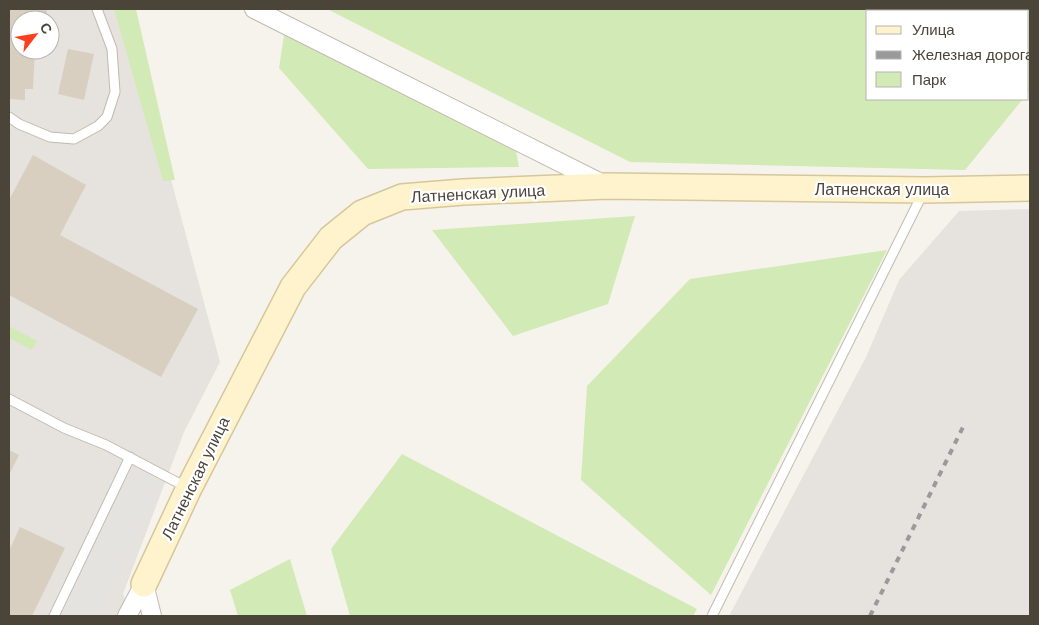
<svg xmlns="http://www.w3.org/2000/svg" width="1039" height="625" viewBox="0 0 1039 625" font-family="Helvetica,sans-serif">
  <style>
    .industrial { fill: #e6e2dd; fill-rule: evenodd }
    .green { fill: #d2eab5 }
    .parking { fill: #e5e3e0 }
    .building { fill: #d8cfc1 }
    .lines { fill: none; stroke-linecap: round; stroke-linejoin: round }
    .lane-casing { stroke: #c2bbae; stroke-width: 11 }
    .street-casing { stroke: #c2bbae; stroke-width: 20 }
    .secondary-casing { stroke: #d6c79b; stroke-width: 28 }
    .lane { stroke: #fff; stroke-width: 9 }
    .street { stroke: #fff; stroke-width: 18 }
    .secondary { stroke: #fff3cd; stroke-width: 25 }
    .rail { stroke: #9a9a9a; stroke-width: 4; stroke-dasharray: 6 6; stroke-linecap: butt }
    .labels { text-anchor: middle; stroke-width: 4.5; stroke-linejoin: round; paint-order: stroke }
    .street-label { font-size: 16px; fill: #4b4439; stroke: #fff }
  </style>
  <rect width="100%" height="100%" fill="#f6f3ec"/>
  <path class="industrial" d="M9 9H115L169 172 220 362 184 432 123 594 132 616H9ZM20 20H50V50H20Z
    M1030 209V616H729L866 357 899 280 959 211Z"/>
  <path class="green" d="M114 9H136L175 180 163 181Z
    M327 9H1030V91L1028 93V11H868V99H1023L965 170 630 162Z
    M284 35 515 145 519 167 368 169 279 68Z
    M635 216 608 304 513 336 432 230Z
    M887 250 711 595 581 480 587 386 690 279Z
    M9 326 37 341 32 350 9 338Z
    M402 454 697 609 693 616H350L331 549Z
    M290 559 307 616H238L230 590Z"/>
  <path class="parking" d="M134 463 161 484 98 616H57Z"/>
  <path class="building" d="M9 9H47L46 19 20 20V50H35L33 89H25V100L9 99Z
    M68 49 94 54 84 100 58 94Z
    M33 155 86 185 60 235 198 309 161 377 9 295V200Z
    M9 450 19 455 9 475Z
    M20 527 65 548 32 616H9V551Z"/>
  <g class="lines">
    <g class="lane-casing">
      <path id="lane" d="M9 117 19 124 50 137 74 139 98 126 107 117 115 92 112 49 97 9
        M9 399 64 428 106 445 188 488
        M54 616 130 457
        M712 616 923 193"/>
    </g>
    <g class="street-casing">
      <path id="street" d="M254 9 605 185
        M144 584 152 616
        M127 616 144 584"/>
    </g>
    <g class="secondary-casing">
      <path id="secondary" d="M144 584 189 488 293 287 331 238 362 213 402 197 463 192 607 186 925 190 1030 188"/>
    </g>
    <use href="#lane" class="lane"/>
    <use href="#street" class="street"/>
    <use href="#secondary" class="secondary"/>
    <path class="rail" d="M870 616 965 423"/>
  </g>
  <g class="labels">
    <g class="street-label">
      <text x="882" y="195">Латненская улица</text>
      <text transform="translate(478 193) rotate(-3)" y="6">Латненская улица</text>
      <text transform="translate(195 478) rotate(-64)" y="6">Латненская улица</text>
    </g>
  </g>
  <rect width="1039" height="625" fill="none" stroke="#4b4439" stroke-width="20"/>
  <rect x="866" y="10" width="162" height="90" fill="#ffffff" stroke="#b7b4b0"/>
  <rect x="876" y="26" width="25" height="8" fill="#fff3cd" stroke="#b7b4b0"/>
  <text x="912" y="35" font-size="15" fill="#4b4439">Улица</text>
  <rect x="876" y="51" width="25" height="8" fill="#9a9a9a" stroke="#b7b4b0"/>
  <text x="912" y="60" font-size="15" fill="#4b4439">Железная дорога</text>
  <rect x="876" y="72" width="25" height="15" fill="#d2eab5" stroke="#b7b4b0"/>
  <text x="912" y="85" font-size="15" fill="#4b4439">Парк</text>
  <g transform="translate(35 35) rotate(59)"><circle r="24" fill="#ffffff" stroke="#b7b4b0"/>
  <path d="M0-4L9 19L0 12L-9 19Z" fill="#fc3f1d"/>
  <text y="-8" font-size="14" font-weight="bold" text-anchor="middle" fill="#4b4439">С</text>
  </g>
</svg>
